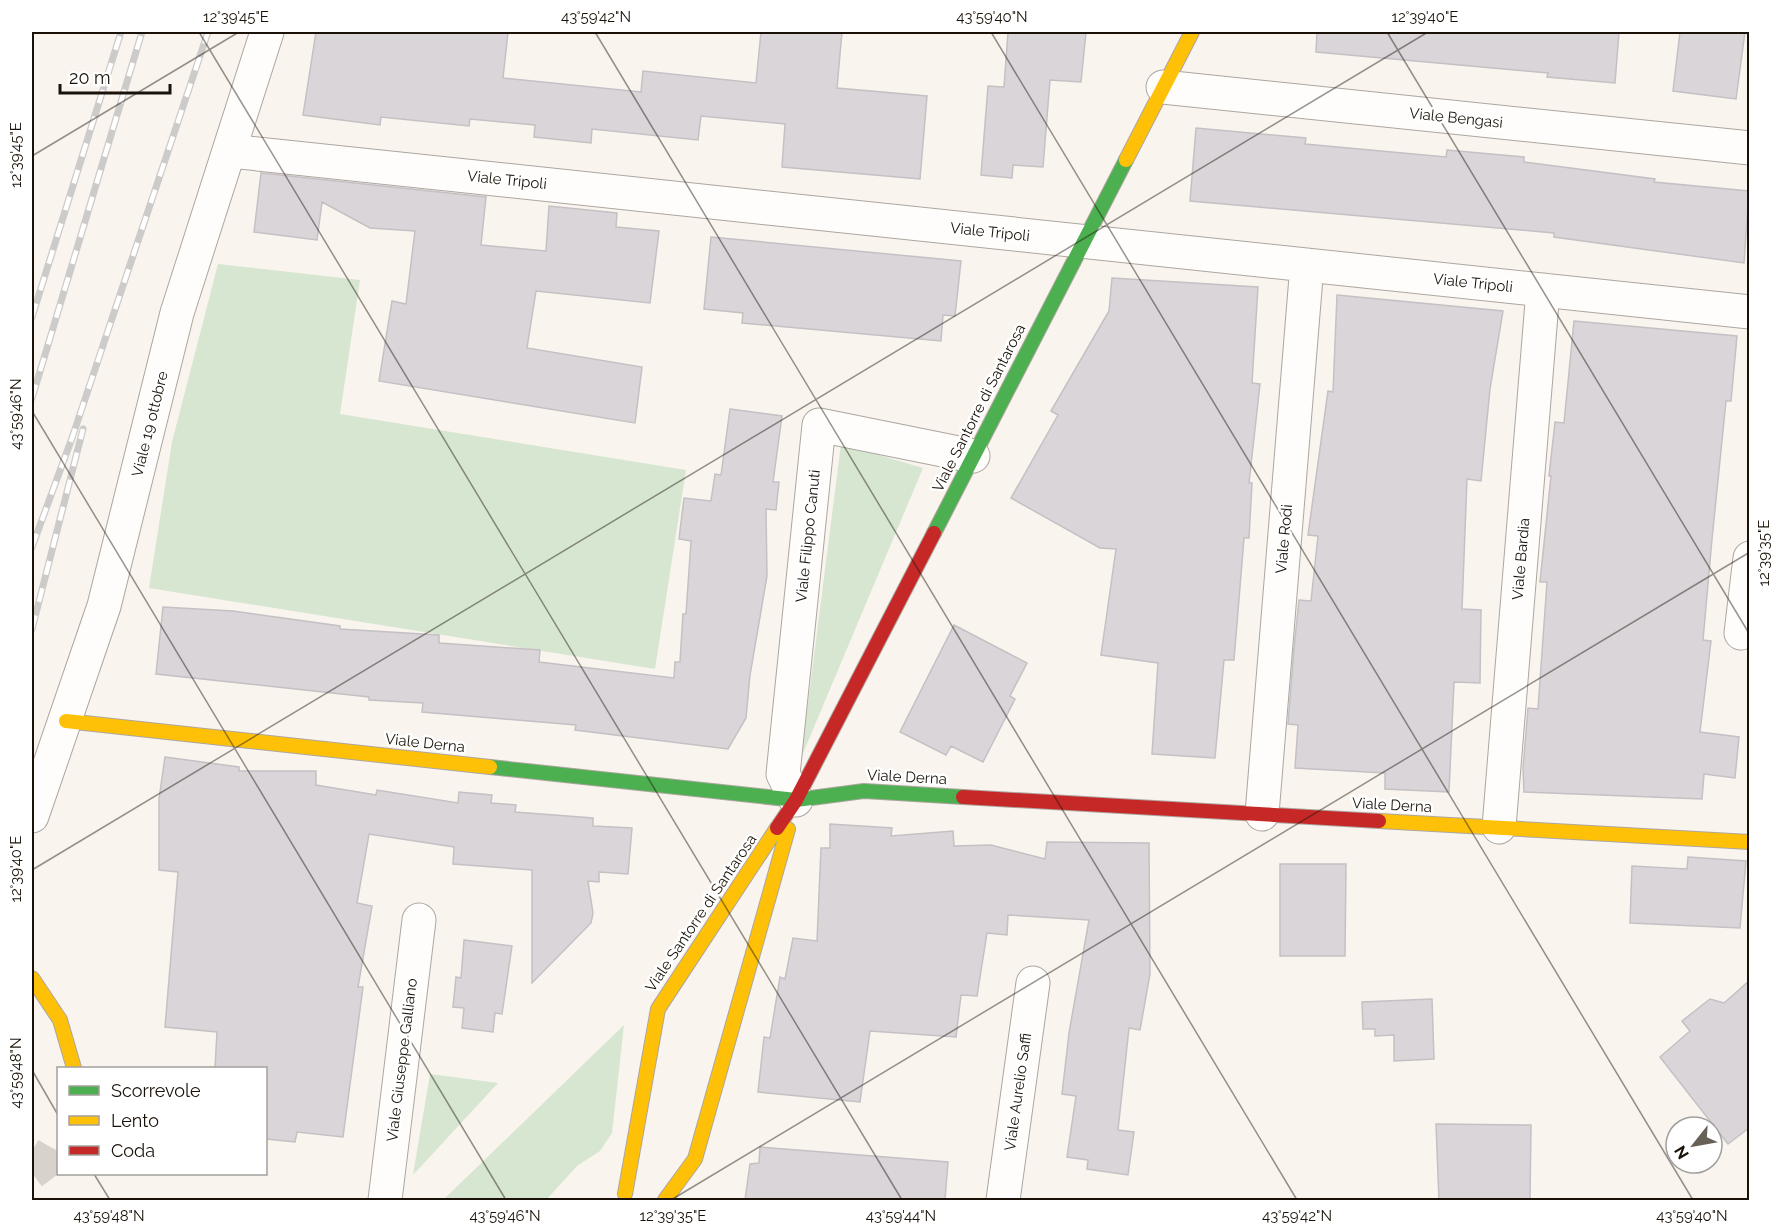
<svg xmlns="http://www.w3.org/2000/svg" width="1781" height="1232" viewBox="0 0 1781 1232" font-family="Raleway,sans-serif">
  <style>
    .green { fill: #d7e6d0 }
    .building { fill: #d9d5d9; stroke: #c4c0c4; stroke-width: 1.5 }
    .lines { fill: none; stroke-linecap: round; stroke-linejoin: round }
    .secondary-tunnel { stroke: #d8d2cc; stroke-width: 33; stroke-dasharray: 33 16; stroke-linecap: butt }
    .street-casing { stroke: #ada69f; stroke-width: 35 }
    .fast-casing { stroke: #ada69f; stroke-width: 16 }
    .slow-casing { stroke: #ada69f; stroke-width: 16 }
    .jam-casing { stroke: #ada69f; stroke-width: 16 }
    .street { stroke: #fefdfc; stroke-width: 33 }
    .fast { stroke: #4caf50; stroke-width: 14 }
    .slow { stroke: #ffc107; stroke-width: 14 }
    .jam { stroke: #c62828; stroke-width: 14 }
    .rail-casing { stroke: #cdcbc9; stroke-width: 7 }
    .rail { stroke: #fff; stroke-width: 4.5; stroke-dasharray: 14; stroke-linecap: butt }
    .ticks { fill: none; stroke: #1a1208; stroke-width: 1.5; stroke-opacity: 0.45 }
    .labels { text-anchor: middle; stroke-width: 5; stroke-linejoin: round; paint-order: stroke }
    .street-label { font-size: 15px; fill: #1a1208; stroke: #fff }
    .neatline { fill: none; stroke: #1a1208; stroke-width: 2 }
    .ticks-label { font-size: 15px; text-anchor: middle; fill: #1a1208 }
  </style>
  <rect width="100%" height="100%" fill="#f9f4ee"/>
  <path class="green" d="M218 264 360 280 340 414 686 470 655 669 149 588 172 442Z
    M841 444 923 468 801 758Z
    M624 1025 612 1133 600 1151 577 1166 546 1200H443Z
    M430 1074 498 1083 413 1175Z"/>
  <path class="building" d="M316 32H508L503 78 641 92 643 71 756 83 761 32H842L837 88 927 96 920 179 782 167 785 124 701 116 698 140 592 129 591 143 534 137 535 125 470 119 469 126 381 117 380 125 303 115Z
    M1008 32H1086L1081 82 1050 80 1043 167 1013 165 1012 178 981 175 988 86 1004 87Z
    M1317 32H1619L1615 83 1547 77 1548 73 1316 52Z
    M1680 32H1745L1736 99 1673 91Z
    M1196 128 1306 138 1305 144 1446 157 1447 150 1524 157V162L1655 179 1654 182 1749 191 1744 263 1554 237V233L1190 201Z
    M261 173 486 197 481 245 546 251 549 206 617 213 616 227 659 231 650 303 536 291 527 348 642 367 635 423 379 381 392 301 406 304 415 231 370 228 322 202 317 240 254 232Z
    M711 237 961 261 955 316 943 315 941 341 742 323 743 313 704 309Z
    M1112 278 1258 287 1252 383 1260 384 1249 483H1252L1249 538H1244L1234 660H1224L1215 758 1152 754 1158 663 1101 655 1116 549 1100 548 1011 498 1058 415 1051 411 1109 311Z
    M1337 295 1503 311 1490 389 1481 481 1467 479 1462 609 1481 610 1480 683 1454 682 1449 792 1385 789V773L1295 768 1298 725 1288 724 1294 648 1299 600 1311 601 1318 536 1308 535 1328 391 1333 392Z
    M1574 321 1737 336 1731 401H1726L1712 539 1703 640 1711 641 1700 732 1739 737 1735 778 1704 774 1702 799 1524 792 1523 768 1528 708 1538 709 1547 582H1540L1551 476H1549L1555 422 1564 423Z
    M730 409 782 416 773 482H779L776 510 766 509 767 576 750 675 746 718 728 749 575 730 576 725 422 712 423 703 369 700V697L156 674 163 607 233 611 340 626V629L439 635V643L540 650 539 662 674 678 675 662H680L683 614H686L691 541 679 539 684 498 711 501 715 474 721 475Z
    M954 625 1027 663 1010 696 1015 699 983 762 951 746 946 755 900 732Z
    M165 757 239 767V771H316V785L376 795 377 790 458 803 459 792 492 795 491 803 516 805 515 812 593 818V826L632 828 628 874 599 872V882L588 881 593 913 591 923 532 983V870L453 864 454 847 369 834 357 903 372 906 358 987H363L343 1137 297 1132 295 1142 266 1139V1068H215L217 1032 165 1027 178 872 159 870V799Z
    M830 824 892 828 891 836 953 831 954 846 991 845 1045 859 1047 842 1149 843 1150 974 1140 1030 1129 1028 1118 1130 1134 1132 1128 1175 1087 1169 1088 1160 1067 1157 1076 1096 1062 1094 1069 1033 1089 920 1008 915 1007 935 987 933 977 996 961 995 956 1037 870 1031 860 1102 758 1092 764 1037 770 1038 780 977 785 979 793 938 817 941 821 848H830Z
    M1688 857 1746 861 1740 928 1630 923 1632 866 1687 869Z
    M1280 864H1346L1345 956H1280Z
    M464 940 512 946 502 1014 495 1013 493 1032 462 1028 464 1008 453 1007 456 977 461 978Z
    M1749 981V1128L1728 1144 1660 1057 1690 1031 1682 1021 1710 999 1724 1003Z
    M1432 999 1434 1059 1394 1061V1035L1375 1036V1029H1363L1362 1002Z
    M1436 1124 1531 1125 1530 1200H1439Z
    M760 1147 948 1162 945 1200H745L750 1164 759 1163Z"/>
  <g class="lines">
    <path class="secondary-tunnel" d="M32 1173 43 1165 58 1139"/>
    <g class="street-casing">
      <path id="street" d="M1163 87 1750 148
        M230 151 1750 312
        M1741 633 1750 558
        M796 800 783 774 819 425 973 456
        M1262 814 1307 265
        M32 816 104 606 177 313 267 32
        M1499 827 1543 290
        M385 1200 419 920
        M1003 1200 1033 983"/>
    </g>
    <g class="fast-casing">
      <path id="fast" d="M934 533 1126 160
        M490 767 796 800 864 791 963 797"/>
    </g>
    <g class="slow-casing">
      <path id="slow" d="M1126 160 1192 32
        M66 721 490 767
        M1379 821 1750 842
        M32 978 60 1020 74 1068
        M625 1194 658 1009 777 828
        M665 1200 695 1159 788 829"/>
    </g>
    <g class="jam-casing">
      <path id="jam" d="M963 797 1379 821
        M777 828 796 800 934 533"/>
    </g>
    <use href="#street" class="street"/>
    <use href="#fast" class="fast"/>
    <use href="#slow" class="slow"/>
    <use href="#jam" class="jam"/>
    <g class="rail-casing">
      <path id="rail" d="M32 317 121 32
        M32 398 142 32
        M32 547 72 438 208 32
        M32 629 83 429"/>
    </g>
    <use href="#rail" class="rail"/>
  </g>
  <path class="ticks" d="M199 32 902 1200M595 32 1297 1200M991 32 1693 1200M1387 32 1750 635M32 156 239 32M32 411 506 1200M32 870 1428 32M32 1070 58 1115M94 1174 110 1200M671 1200 1750 552"/>
  <g class="labels">
    <g class="street-label">
      <text transform="translate(1456 118) rotate(6)" y="5">Viale Bengasi</text>
      <text transform="translate(507 180) rotate(6)" y="5">Viale Tripoli</text>
      <text transform="translate(990 232) rotate(6)" y="5">Viale Tripoli</text>
      <text transform="translate(1473 283) rotate(6)" y="5">Viale Tripoli</text>
      <text transform="translate(979 408) rotate(-63)" y="5">Viale Santorre di Santarosa</text>
      <text transform="translate(150 424) rotate(-76)" y="5">Viale 19 ottobre</text>
      <text transform="translate(808 536) rotate(-84)" y="5">Viale Filippo Canuti</text>
      <text transform="translate(1284 539) rotate(-85)" y="5">Viale Rodi</text>
      <text transform="translate(1521 559) rotate(-85)" y="5">Viale Bardia</text>
      <text transform="translate(425 743) rotate(6)" y="5">Viale Derna</text>
      <text transform="translate(907 777) rotate(3)" y="5">Viale Derna</text>
      <text transform="translate(1392 805) rotate(3)" y="5">Viale Derna</text>
      <text transform="translate(701 913) rotate(-56)" y="5">Viale Santorre di Santarosa</text>
      <text transform="translate(402 1060) rotate(-83)" y="5">Viale Giuseppe Galliano</text>
      <text transform="translate(1018 1092) rotate(-82)" y="5">Viale Aurelio Saffi</text>
    </g>
  </g>
  <rect width="1781" height="1232" fill="none" stroke="#ffffff" stroke-width="66"/>
  <rect x="57" y="1067" width="210" height="108" fill="#ffffff" stroke="#a3a09c" stroke-width="1.5"/>
  <rect x="69" y="1086" width="30" height="9" fill="#4caf50" stroke="#a3a09c" stroke-width="1.5"/>
  <text x="111" y="1097" font-size="18" fill="#1a1208">Scorrevole</text>
  <rect x="69" y="1116" width="30" height="9" fill="#ffc107" stroke="#a3a09c" stroke-width="1.5"/>
  <text x="111" y="1127" font-size="18" fill="#1a1208">Lento</text>
  <rect x="69" y="1146" width="30" height="9" fill="#c62828" stroke="#a3a09c" stroke-width="1.5"/>
  <text x="111" y="1157" font-size="18" fill="#1a1208">Coda</text>
  <g transform="translate(1694 1145) rotate(239)"><circle r="28" fill="#ffffff" stroke="#a3a09c" stroke-width="1.5"/>
  <path d="M0-4.5L10 22L0 15L-10 22Z" fill="#686158"/>
  <text y="-9" font-size="16" font-weight="bold" text-anchor="middle" fill="#1a1208">N</text>
  </g>
  <path d="M60 84v9h110v-9" fill="none" stroke="#1a1208" stroke-width="3"/>
  <text x="69" y="84" font-size="18" fill="#1a1208" stroke="#ffffff" stroke-width="4.5" paint-order="stroke">20 m</text>
  <rect x="33" y="33" width="1715" height="1166" class="neatline"/>
  <g class="ticks-label">
    <text x="236" y="22">12°39'45"E</text>
    <text x="596" y="22">43°59'42"N</text>
    <text x="992" y="22">43°59'40"N</text>
    <text x="1425" y="22">12°39'40"E</text>
    <text transform="translate(16 155) rotate(-90)" y="5">12°39'45"E</text>
    <text transform="translate(16 414) rotate(-90)" y="5">43°59'46"N</text>
    <text transform="translate(1764 553) rotate(-90)" y="5">12°39'35"E</text>
    <text transform="translate(16 869) rotate(-90)" y="5">12°39'40"E</text>
    <text transform="translate(16 1073) rotate(-90)" y="5">43°59'48"N</text>
    <text x="109" y="1221">43°59'48"N</text>
    <text x="505" y="1221">43°59'46"N</text>
    <text x="673" y="1221">12°39'35"E</text>
    <text x="901" y="1221">43°59'44"N</text>
    <text x="1297" y="1221">43°59'42"N</text>
    <text x="1692" y="1221">43°59'40"N</text>
  </g>
</svg>
